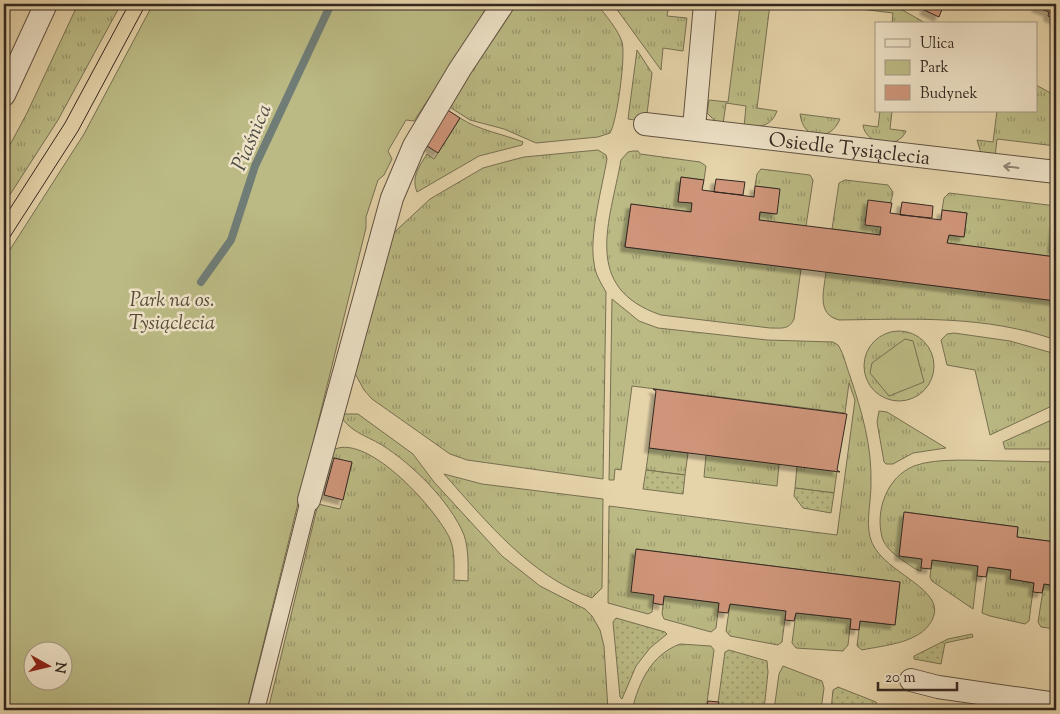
<svg xmlns="http://www.w3.org/2000/svg" width="1060" height="714" viewBox="0 0 1060 714" font-family="'Sorts Mill Goudy',serif">
  <style>
    .grass { fill: url(#grass-tufts); stroke: #777052 }
    .park { fill: #bbba84; stroke: #777052; fill-rule: evenodd }
    .garden { fill: url(#garden-dots); stroke: #777052 }
    .lines { fill: none; stroke-linecap: round; stroke-linejoin: round }
    .stream { stroke: #707d77; stroke-width: 8 }
    .building { fill: #cf957a; stroke: #332720; filter: url(#shadow) }
    .pedestrian-casing { stroke: #605242; stroke-width: 18 }
    .minor-casing { stroke: #605242; stroke-width: 24 }
    .pedestrian { stroke: #eee2c7; stroke-width: 16 }
    .minor { stroke: #eee2c7; stroke-width: 22 }
    .tram { stroke: #332720; stroke-width: 1 }
    .oneway { stroke: #908474 }
    .labels { text-anchor: middle; stroke-width: 5; stroke-linejoin: round; paint-order: stroke }
    .street-label { font-size: 20px; fill: #332720; stroke: #eee2c7 }
    .park-label { font-size: 20px; font-style: italic; fill: #554c39; stroke: #eee2c7 }
    .water-label { font-size: 21px; font-style: italic; fill: #4c4b44; stroke: #eee2c7 }
  </style>
  <defs>
    <pattern id="grass-tufts" width="24" height="20" patternUnits="userSpaceOnUse" patternTransform="scale(1.25)"><rect width="24" height="20" fill="#bbba84"/><path d="M3 7l-1-3M5 7V3M7 7l1-3M15 17l-1-3M17 17v-4M19 17l1-3" fill="none" stroke="#99976c"/></pattern>
    <pattern id="garden-dots" width="8" height="8" patternUnits="userSpaceOnUse" patternTransform="scale(1.25)"><rect width="8" height="8" fill="#bbba84"/><path d="M2 2h.1M6 6h.1" fill="none" stroke="#99976c" stroke-width="1.8" stroke-linecap="round"/></pattern>
    <filter id="shadow"><feDropShadow dx="-4.5" dy="4.5" stdDeviation="1" flood-color="#0004"/></filter>
  </defs>
  <rect width="100%" height="100%" fill="#e5d3a9"/>
  <filter id="stains"><feTurbulence type="fractalNoise" baseFrequency=".004" numOctaves="4"/><feColorMatrix values="0 0 0 0 .2 0 0 0 0 .09 0 0 0 0 .02 0 0 0 .5 -.17"/></filter>
  <radialGradient id="worn" r=".72"><stop offset=".6" stop-color="#630" stop-opacity="0"/><stop offset="1" stop-color="#630" stop-opacity=".3"/></radialGradient>
  <path class="grass" d="M78 4H121L58 120 4 204V156L27 113Z
    M515 4H597C605 15 618 29 622 42 626 55 617 122 610 133L598 137 536 143 504 129 470 120 448 106Z
    M613 4H669L667 16 687 18 683 51 663 48 661 70Z
    M730 4H770L757 108 777 111C771 127 760 127 744 127L746 106 726 103 723 124 715 121 707 113 709 100 728 102 740 6Z
    M819 4H892L927 24H892L893 13Z
    M637 50 652 73 647 114 641 121 628 119Z
    M1036 85 1056 96V146L997 139 995 157 981 153 977 140 993 142 997 111H1036Z
    M880 111H892L890 129 906 131C899 150 865 145 863 125L878 127Z
    M800 114 840 119C830 143 803 140 800 114Z
    M460 118C478 130 503 134 523 142L522 145 479 156 417 192C411 177 419 167 427 154L434 159Z
    M598 150 606 155 607 159C602 188 589 235 594 263 595 274 601 283 606 292L603 479 467 460 450 454 372 399 364 390 352 368 385 241 430 199 483 168 505 162 524 157Z
    M633 151H638L640 154 700 162 706 166 704 180 681 177 678 201 692 203 691 212 631 204 625 247 801 269 794 319C789 330 781 328 770 328L661 315C581 288 610 222 621 160L628 152Z
    M761 169 810 175 813 180 806 226 759 220 760 212 776 214 779 189 755 186 757 174Z
    M845 180 888 185 893 192C891 207 882 220 880 235L832 229 839 183Z
    M949 193 1056 206 1053 249H1056V257L947 243 949 235 964 237 967 213 942 210 944 198Z
    M826 272 1056 301V340C986 315 913 319 839 320 816 314 824 291 826 272Z
    M612 299 639 321 658 328 767 340 833 342 838 345C844 354 846 366 850 376 862 412 872 446 871 484 871 501 866 521 870 537 878 571 942 586 934 615 926 643 885 645 862 650L857 646 860 621 895 625 900 582 637 549 654 595 652 612 648 614 608 603 609 506 837 535 855 400 849 383 845 413 632 386 621 470 615 469 614 480H609Z
    M864 366a35 35 0 1 1 70 0a35 35 0 1 1-70 0Z
    M954 333 1010 341 1056 354V404L990 435 975 370 947 365 941 340 947 334Z
    M879 411 887 412 946 448 913 453 893 464H886L884 462 877 422Z
    M339 414H358L413 454 434 482 502 556 540 586 585 609 592 616 600 630 604 646 608 710H268L318 504 340 509 352 463 331 457 335 449C370 435 437 510 450 539 455 551 454 566 454 580L468 581C468 566 469 550 464 535 450 501 412 464 382 445 365 435 350 432 339 414Z
    M1056 418V449H1005L1003 442Z
    M649 448 688 453 685 475 646 470Z
    M706 455 779 464 777 486 704 477Z
    M1005 461 1056 462V542L1017 537 1018 527 905 512 899 556 922 559 921 571C915 570 910 565 905 562 896 556 885 548 882 537 875 510 887 477 914 466 937 457 979 461 1005 461Z
    M797 466 837 471 834 493 795 488Z
    M444 474 482 484 603 499 602 588 592 598C529 575 488 523 444 474Z
    M932 560 978 566 973 609 932 581 930 577Z
    M988 567 1011 570 1010 579 1034 583 1029 621 1025 624 990 616 982 613Z
    M1044 584 1056 586V629L1041 627 1038 622Z
    M664 596 719 603 716 628 711 632 664 619 662 614Z
    M730 604 786 611 782 642 778 645 730 636 726 631Z
    M796 613 851 619 848 645 843 651 796 648 792 643Z
    M680 644 711 646 714 650 706 710H632C639 682 651 655 680 644Z
    M783 666 822 681 824 688 821 710H774L779 674Z"/>
  <path class="park" d="M153 4H491L414 121 406 120 388 151 392 159 384 175 378 180 366 217V228L247 710H4V259L84 134ZM32 652H62V682H32Z
    M905 339 913 341 924 382 889 396 870 373 872 363Z"/>
  <path class="garden" d="M646 470 685 475 683 494 643 489Z
    M795 488 834 493 831 513 803 508 794 496Z
    M616 618 665 632 667 634 650 648 636 666 622 699 620 697 613 622Z
    M972 634 973 637 945 643 941 664 914 659V656L948 639Z
    M729 650 767 661 768 672 764 710H717L725 652Z
    M838 687 876 702 878 710H831L833 690Z"/>
  <g class="lines">
    <path class="stream" d="M201 282 231 240 255 166 331 4"/>
  </g>
  <path class="building" d="M927 4H944L939 17 924 10Z
    M1038 4H1056V20L1048 16 1049 12 1036 7Z
    M446 109 460 118 438 153 424 144Z
    M681 177 704 180 702 190 754 197 755 186 780 189 777 214 760 212 759 220 832 229 880 235 881 227 865 225 868 200 892 203 890 213 941 220 942 210 967 213 964 237 949 235 947 243 1056 257V301L625 247 631 204 691 212 692 203 678 202Z
    M716 179 745 182 743 195 714 192Z
    M902 202 933 206 932 218 900 215Z
    M1055 224H1056V249H1052Z
    M653 389 847 414 837 470 840 472 649 448 656 391Z
    M334 458 352 462 343 500 324 495Z
    M904 512 1018 527 1017 537 1056 542V586L1044 584 1042 593 1033 592 1034 583 1010 579 1011 570 988 567 986 577 977 576 978 566 932 560 931 569 921 568 922 559 899 556Z
    M636 549 900 582 895 625 860 621 859 630 850 629 851 619 796 613 794 621 785 620 786 611 730 604 728 613 718 612 719 603 664 596 663 605 653 603 654 595 631 592Z
    M708 701 719 702 717 710H706Z"/>
  <g class="lines">
    <g class="pedestrian-casing">
      <path id="pedestrian" d="M256 710 309 500"/>
    </g>
    <g class="minor-casing">
      <g id="minor">
        <path d="M4 95 46 4"/>
        <path id="s1" d="M645 124 1056 172"/>
        <path d="M694 128 705 4"/>
        <path d="M309 500 392 198 414 146 460 69 503 4"/>
        <path d="M911 680 938 687 1056 704"/>
      </g>
    </g>
    <use href="#pedestrian" class="pedestrian"/>
    <use href="#minor" class="minor"/>
    <path class="tram" d="M4 218 65 123 129 4
      M4 246 78 131 146 4"/>
  </g>
  <defs><path id="oneway-shaft" d="M-6 0H5M1.5-3L5.5 0L1.5 3" fill="none" stroke-width="1.6" stroke-linecap="round" stroke-linejoin="round" transform="scale(1.25)"/></defs>
  <use class="oneway" href="#oneway-shaft" transform="translate(1011 167) rotate(-173)"/>
  <g class="labels">
    <g class="street-label">
      <text dy="7" stroke="none"><textPath href="#s1" startOffset="206">Osiedle Tysiąclecia</textPath></text>
    </g>
    <g class="park-label">
      <text x="172" y="306">Park na os.<tspan x="172" dy="23">Tysiąclecia</tspan></text>
    </g>
    <g class="water-label">
      <text transform="translate(251 137) rotate(-67)" y="7">Piaśnica</text>
    </g>
  </g>
  <rect width="1060" height="714" fill="none" stroke="#e5d3a9" stroke-width="20"/>
  <rect x="5" y="5" width="1050" height="704" fill="none" stroke="#332720" stroke-width="2.5"/>
  <rect x="10" y="10" width="1040" height="694" fill="none" stroke="#332720"/>
  <rect x="875" y="22" width="162" height="90" fill="#eee2c7" stroke="#a39784"/>
  <rect x="885" y="39" width="25" height="8" fill="#eee2c7" stroke="#a39784"/>
  <text x="920" y="48" font-size="15" fill="#332720">Ulica</text>
  <rect x="885" y="60" width="25" height="15" fill="#bbba84" stroke="#a39784"/>
  <text x="920" y="72" font-size="15" fill="#332720">Park</text>
  <rect x="885" y="85" width="25" height="15" fill="#cf957a" stroke="#a39784"/>
  <text x="920" y="98" font-size="15" fill="#332720">Budynek</text>
  <g transform="translate(48 666) rotate(98)"><circle r="24" fill="#eee2c7" stroke="#a39784"/>
  <path d="M0-4L9 19L0 12L-9 19Z" fill="#8f2418"/>
  <text y="-8" font-size="14" font-weight="bold" text-anchor="middle" fill="#332720">N</text>
  </g>
  <path d="M878 682v8h79v-8" fill="none" stroke="#332720" stroke-width="2.5"/>
  <text x="885" y="682" font-size="15" fill="#332720" stroke="#eee2c7" stroke-width="4" paint-order="stroke">20 m</text>
  <rect width="100%" height="100%" filter="url(#stains)"/>
  <rect width="100%" height="100%" fill="url(#worn)"/>
</svg>
